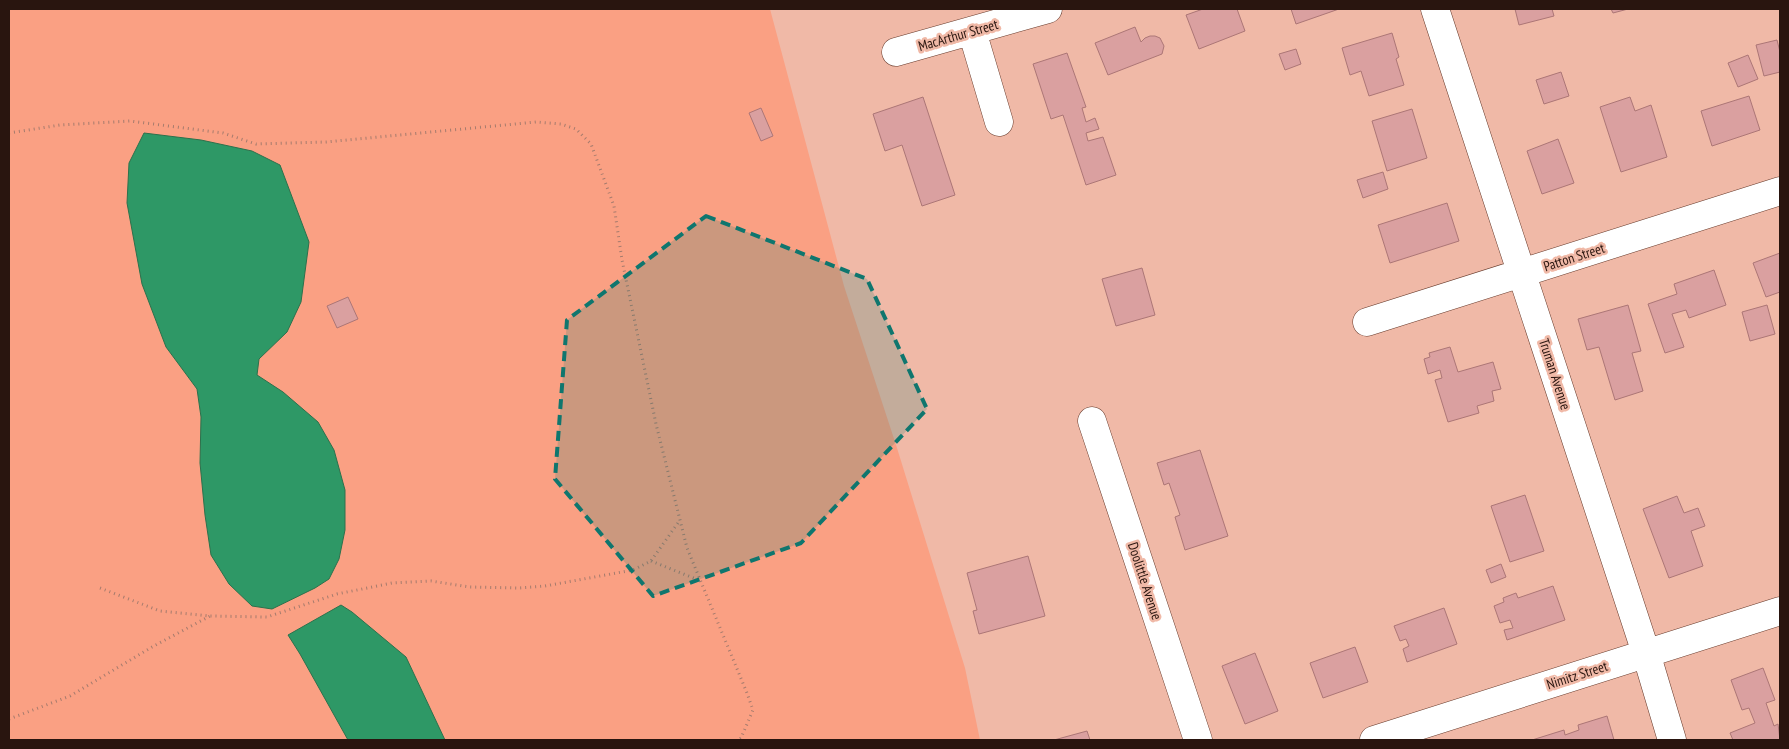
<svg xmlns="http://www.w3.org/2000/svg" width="1789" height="749" viewBox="0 0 1789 749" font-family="'PT Sans Narrow',sans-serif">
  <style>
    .green { fill: #faa083 }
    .water { fill: #2e9866; stroke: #2c714c }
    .building { fill: #daa0a0; stroke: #ac7676 }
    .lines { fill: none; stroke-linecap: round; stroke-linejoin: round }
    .minor-casing { stroke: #673a2b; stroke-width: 29 }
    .path { stroke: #a57b6d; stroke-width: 3; stroke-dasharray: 1 4; stroke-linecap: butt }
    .minor { stroke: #fff; stroke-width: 28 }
    .marked { fill: #0f766e; fill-opacity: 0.2; stroke: #0f766e; stroke-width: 4; stroke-dasharray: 10 6; stroke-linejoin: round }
    .labels { text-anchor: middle; stroke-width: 5; stroke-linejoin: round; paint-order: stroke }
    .street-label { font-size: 14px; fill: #29150f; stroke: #f0b9a7 }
  </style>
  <rect width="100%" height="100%" fill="#f0b9a7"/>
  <path class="green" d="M9 9H770L844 286 897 448 965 668 980 740H9Z"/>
  <path class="water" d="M144 133 201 140 252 151 280 165 309 242 301 302 287 332 259 359 257 375 283 392 318 422 334 450 345 490V530L339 559 329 579 315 588 272 609 252 606 229 584 211 555 205 515 200 463 201 417 197 389 166 347 142 284 127 203 129 163Z
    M341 605 352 612 406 657 445 740H348L300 654 288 635Z"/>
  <path class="building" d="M1203 9H1237L1245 31 1199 49 1186 15Z
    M1291 9H1339L1296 24Z
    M1515 9H1552L1554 16 1519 25Z
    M1611 9H1628L1613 13Z
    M1135 27 1141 42 1145 38 1150 36H1155L1160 38 1164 46 1162 54 1108 75 1095 43Z
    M1392 33 1399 57 1396 59 1404 85 1369 96 1361 71 1350 75 1342 48Z
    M1777 40 1780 52V72L1764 76 1756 45Z
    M1296 49 1301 64 1285 70 1279 54Z
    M1067 53 1086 107 1082 108 1086 122 1095 118 1099 129 1086 133 1088 141 1103 137 1116 175 1086 185 1063 115 1051 119 1033 64Z
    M1748 55 1758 79 1738 87 1728 63Z
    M1561 72 1569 96 1544 104 1536 80Z
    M1749 96 1760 130 1712 146 1701 111Z
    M923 97 955 195 922 206 902 145 885 151 873 114Z
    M1630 97 1635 111 1651 105 1667 157 1621 172 1600 107Z
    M761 108 773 136 761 141 749 113Z
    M1412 109 1427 158 1387 171 1372 121Z
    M1558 139 1574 183 1542 194 1527 151Z
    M1383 172 1388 189 1363 198 1357 180Z
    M1447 203 1459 241 1390 263 1378 225Z
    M1780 253V292L1766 297 1753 263Z
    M1142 268 1155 315 1116 326 1102 279Z
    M1714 270 1726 305 1689 318 1686 310 1672 314 1684 347 1665 353 1648 304 1677 294 1674 284Z
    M348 297 358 319 337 328 327 306Z
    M1628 305 1641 351 1632 353 1643 391 1615 400 1599 347 1587 350 1578 319Z
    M1767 305 1775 334 1750 341 1742 312Z
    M1450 347 1458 372 1493 362 1501 389 1492 391 1494 401 1477 406 1479 413 1448 422 1435 380 1442 378 1440 370 1428 374 1424 359 1430 357 1429 353Z
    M1200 450 1228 536 1185 550 1175 517 1180 515 1169 483 1164 485 1157 463Z
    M1525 495 1544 551 1510 562 1491 506Z
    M1677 496 1684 513 1698 508 1705 526 1691 531 1703 566 1669 578 1643 509Z
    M1028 556 1045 616 979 634 973 611 977 610 967 573Z
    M1501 564 1506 577 1491 583 1486 570Z
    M1553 586 1565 620 1507 640 1504 630 1513 628 1510 620 1500 623 1494 606 1504 602 1503 598 1516 593 1518 598Z
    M1444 608 1457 644 1407 662 1403 649 1409 646 1406 639 1400 641 1394 626Z
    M1355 647 1368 682 1323 698 1310 663Z
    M1255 653 1278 711 1245 724 1222 666Z
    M1763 668 1775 700 1766 703 1774 726 1778 724 1780 740H1733L1730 733 1755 723 1749 708 1742 710 1731 680Z
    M1607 716 1614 740H1532L1564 730 1565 735 1579 730 1578 725Z
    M1087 731 1090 740H1054Z"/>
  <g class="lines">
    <g class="minor-casing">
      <path id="minor" d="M1435 9 1646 653 1672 740
        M972 31 999 122
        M896 52 1048 9
        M1367 322 1780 191
        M1092 421 1198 740
        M1374 740 1780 611"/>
    </g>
    <path class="path" d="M9 133 60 125 130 121 223 133 256 144 326 142 536 122 561 124 576 129 591 144 614 206 622 260 656 424 687 548 747 693 753 710 741 738 738 740
      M651 561 701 581
      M100 588 160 611 210 616 267 617 337 594 392 583 431 581 470 587 519 588 545 586 633 570 651 561 680 520
      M9 719 70 696 152 647 210 616"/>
    <use href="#minor" class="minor"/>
  </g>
  <path class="marked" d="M706 216 867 279 927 409 801 543 653 596 555 479 567 320Z"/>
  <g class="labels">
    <g class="street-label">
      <text transform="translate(958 35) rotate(-16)" y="5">MacArthur Street</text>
      <text transform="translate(1574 257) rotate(-18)" y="5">Patton Street</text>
      <text transform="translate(1555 374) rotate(72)" y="5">Truman Avenue</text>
      <text transform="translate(1145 581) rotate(72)" y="5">Doolittle Avenue</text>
      <text transform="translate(1577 675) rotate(-18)" y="5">Nimitz Street</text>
    </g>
  </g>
  <rect width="1789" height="749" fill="none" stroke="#29150f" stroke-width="20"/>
</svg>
